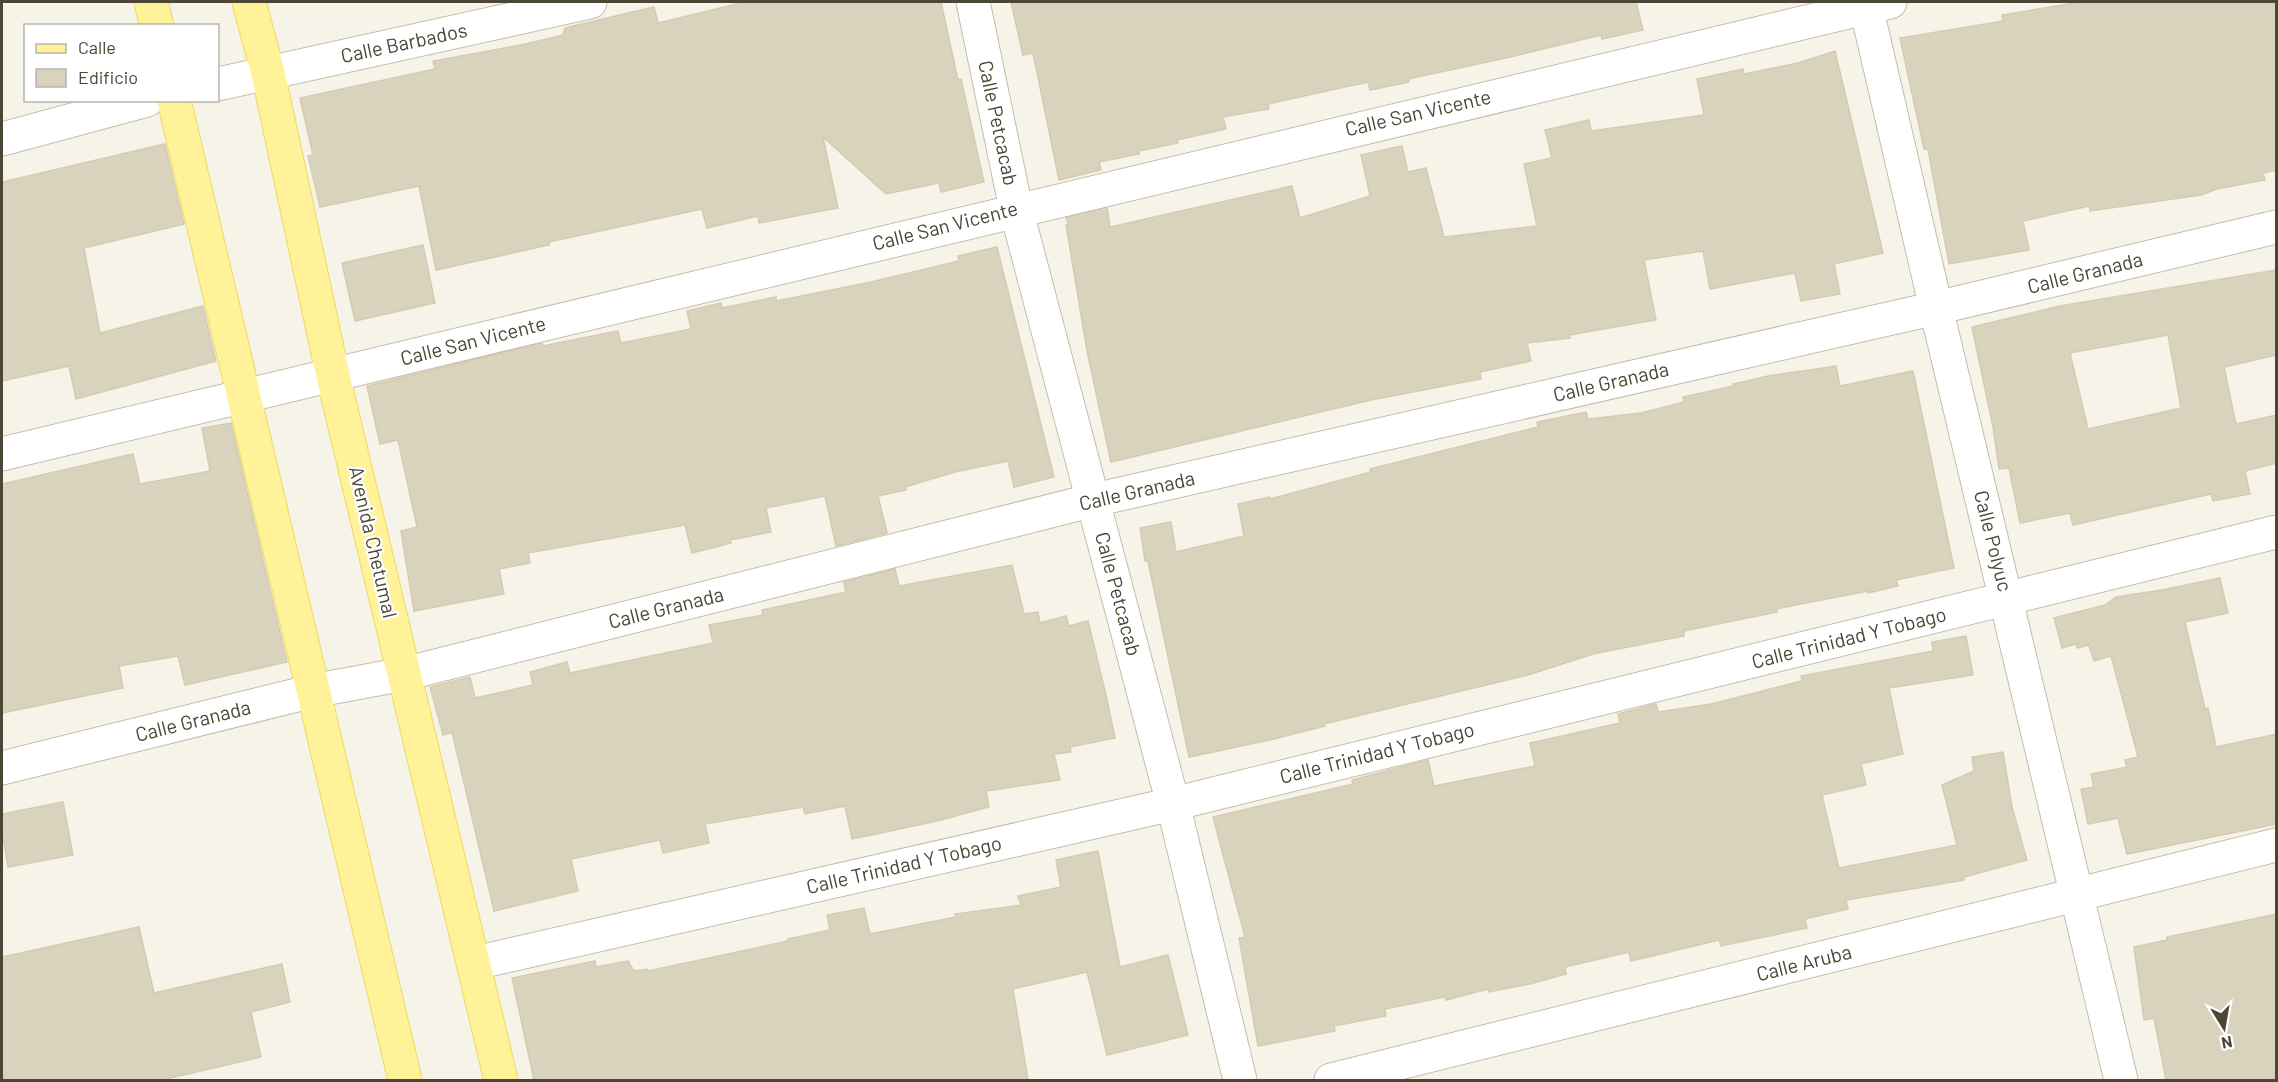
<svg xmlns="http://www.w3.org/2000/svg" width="2278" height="1082" viewBox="0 0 2278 1082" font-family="Barlow,sans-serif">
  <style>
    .building { fill: #d9d2bd; stroke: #d4ccb0; stroke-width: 1.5; fill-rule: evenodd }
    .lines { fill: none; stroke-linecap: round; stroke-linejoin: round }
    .minor-casing { stroke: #c3beab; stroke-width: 35 }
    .major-casing { stroke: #efda5e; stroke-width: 35 }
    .minor { stroke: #fff; stroke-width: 33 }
    .major { stroke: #fff299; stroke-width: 33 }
    .labels { text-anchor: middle; stroke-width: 4.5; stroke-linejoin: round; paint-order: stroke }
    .street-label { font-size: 20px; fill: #4b4636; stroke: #fff }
  </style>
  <rect width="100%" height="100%" fill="#f6f4e9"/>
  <path class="building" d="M745 2H941L958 80 961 79 984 182 941 192 939 183 886 194 823 137 838 208 759 223 758 216 707 228 702 209 549 242V245L436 270 419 186 320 207 308 156 313 155 300 98 435 69 433 61 526 44 563 35 565 28 654 7 658 23Z
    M1011 2H1636L1643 30 1602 39 1601 35 1506 58 1408 79 1409 82 1370 90 1368 82 1268 104 1269 109 1223 117 1226 129 1177 140 1178 143 1139 151V154L1099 162 1101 170 1059 180 1033 53 1023 55Z
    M2080 2H2277V170L2263 173 2265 180 2217 189 2201 195 2090 211 2089 206 2023 221 2029 250 1949 264 1928 149H1924L1900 38 2003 21 2002 15Z
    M1835 51 1883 253 1834 264 1840 294 1801 301 1795 273 1710 289 1703 251 1644 260 1656 320 1569 335 1570 338 1527 343 1531 361 1480 372 1481 379 1371 400 1111 462 1087 351 1066 225 1068 224 1066 217 1107 207 1110 227 1292 186 1300 218 1370 196 1361 155 1402 146 1408 172 1426 168 1444 237 1537 226 1524 164 1552 158 1545 130 1589 120 1591 131 1704 115 1697 79 1743 69 1744 74 1798 63Z
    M165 144 184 224 84 248 100 333 203 306 216 361 76 399 69 366 2 381V182Z
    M423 245 435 303 355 321 342 263Z
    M997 247 1054 477 1014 487 1008 461 955 472 905 487 906 490 878 496 887 533 836 546 825 496 766 508 771 532 730 540 731 543 692 553 685 525 528 553 530 563 499 569 504 594 414 611 401 531 417 527 398 440 380 444 367 386 542 343 543 346 618 331 621 343 691 329 687 311 721 303 722 308 776 297V301L871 282 959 261 958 256Z
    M2277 270V355L2224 367 2236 424 2277 415V463L2245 471 2250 494 2213 501 2211 494 2073 525 2070 513 2020 523 2009 468 1999 469 1993 427 1972 327 2060 306ZM2168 335 2181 408 2088 429 2070 353Z
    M1836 366 1840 386 1913 371 1954 568 1896 580 1898 586 1868 593V591L1776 609 1777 612 1684 631V636L1593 654 1528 675 1324 724 1325 726 1274 739 1189 757 1148 561H1145L1140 528 1171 522 1176 552 1244 536 1238 504 1270 497V499L1371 472 1370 469 1538 427 1537 422 1586 412 1588 419 1641 413 1684 402 1683 397 1733 386V384L1768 376Z
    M231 423 287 662 185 685 178 656 119 666 123 688 2 713V484L133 454 140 484 210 471 202 428Z
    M1012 565 1024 614 1038 612 1040 623 1066 616 1069 626 1088 621 1106 695 1115 738 1070 747 1071 752 1054 754 1060 780 986 791 989 807 937 821 852 839 845 806 805 814 803 807 705 824 709 843 663 853 660 840 571 859 578 891 494 911 452 732 443 735 430 687 470 677 475 698 533 685 530 672 567 662 570 673 713 643 709 625 763 615 762 610 846 592 844 582 895 569 899 586Z
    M2220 578 2228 613 2185 622 2205 709 2208 708 2216 747 2277 734V824L2127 854 2118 818 2088 824 2081 789 2094 787 2091 774 2127 767 2125 760 2138 757 2111 656 2094 661 2089 645 2077 648 2076 644 2062 648 2054 618 2105 605 2116 597 2162 590Z
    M1966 636 1973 675 1889 688 1903 754 1861 764 1866 785 1822 795 1839 868 1957 845 1942 785 1974 771 1972 757 2003 752 2012 807 2027 860 1964 877V880L1846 900 1848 909 1805 919 1807 928 1721 946 1719 940 1631 961 1629 952 1565 967 1566 974 1530 984 1489 992 1488 989 1446 1000 1445 997 1385 1009 1386 1016 1334 1026 1335 1031 1258 1046 1239 938 1245 937 1213 817 1353 784 1352 780 1428 760 1434 786 1535 766 1530 743 1620 723 1618 714 1656 704 1658 712 1711 704 1802 681 1801 676 1933 651 1932 642Z
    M63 802 73 855 8 867 2 831V814Z
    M1098 851 1120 967 1168 955 1188 1035 1107 1055 1087 972 1013 989 1028 1080H534L512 978 595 961 596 967 628 961 634 971 647 969 648 971 788 941V939L830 930 827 915 864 908 870 934 956 917 955 914 1021 905 1018 896 1061 887 1056 860Z
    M2277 914V1080H2166L2154 1018 2144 1020 2134 947 2167 940V937Z
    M139 927 154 993 282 964 290 1002 251 1012 261 1057 162 1080H2V957Z"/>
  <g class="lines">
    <g class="minor-casing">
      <path id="minor" d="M973 2 1016 209 1173 804 1240 1080
        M1865 2 1936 308 2121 1080
        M218 84 590 2
        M2 139 147 100
        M2 454C631 302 1260 150 1890 2
        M2 768 313 691 404 674 1094 500 1936 308 2276 227
        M475 963 1173 804 2276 532
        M1331 1080 2276 845"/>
    </g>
    <g class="major-casing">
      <path id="major" d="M151 2 157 26
        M249 2 268 73 333 376 501 1080
        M174 100 405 1080"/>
    </g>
    <use href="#minor" class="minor"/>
    <use href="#major" class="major"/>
  </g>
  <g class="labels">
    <g class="street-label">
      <text transform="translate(404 43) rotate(-12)" y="7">Calle Barbados</text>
      <text transform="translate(1418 113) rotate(-13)" y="7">Calle San Vicente</text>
      <text transform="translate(998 123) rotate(78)" y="7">Calle Petcacab</text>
      <text transform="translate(945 226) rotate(-14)" y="7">Calle San Vicente</text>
      <text transform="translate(2085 273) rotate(-14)" y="7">Calle Granada</text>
      <text transform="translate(473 341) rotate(-14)" y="7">Calle San Vicente</text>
      <text transform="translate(1611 382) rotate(-13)" y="7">Calle Granada</text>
      <text transform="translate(1137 491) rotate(-13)" y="7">Calle Granada</text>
      <text transform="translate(1993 541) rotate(76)" y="7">Calle Polyuc</text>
      <text transform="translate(373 542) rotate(77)" y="7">Avenida Chetumal</text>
      <text transform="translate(1118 594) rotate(75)" y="7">Calle Petcacab</text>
      <text transform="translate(666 608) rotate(-14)" y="7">Calle Granada</text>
      <text transform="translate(1849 638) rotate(-14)" y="7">Calle Trinidad Y Tobago</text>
      <text transform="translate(193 721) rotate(-14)" y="7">Calle Granada</text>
      <text transform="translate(1377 753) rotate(-14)" y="7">Calle Trinidad Y Tobago</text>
      <text transform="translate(904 865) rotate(-13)" y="7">Calle Trinidad Y Tobago</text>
      <text transform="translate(1804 963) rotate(-14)" y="7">Calle Aruba</text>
    </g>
  </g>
  <rect width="2278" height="1082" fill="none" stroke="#4b4636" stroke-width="6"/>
  <rect x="24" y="24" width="195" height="78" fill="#ffffff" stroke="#b7b5af" stroke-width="1.5"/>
  <rect x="36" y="44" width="30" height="9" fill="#fff299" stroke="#b7b5af" stroke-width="1.5"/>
  <text x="78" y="54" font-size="18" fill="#4b4636">Calle</text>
  <rect x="36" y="69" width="30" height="18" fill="#d9d2bd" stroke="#b7b5af" stroke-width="1.5"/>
  <text x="78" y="84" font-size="18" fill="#4b4636">Edificio</text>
  <g transform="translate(2224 1028) rotate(169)" stroke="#ffffff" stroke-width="4.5" paint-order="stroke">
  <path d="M0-4.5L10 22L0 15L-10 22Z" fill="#4b4636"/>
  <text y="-9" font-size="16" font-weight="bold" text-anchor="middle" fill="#4b4636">N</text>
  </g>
</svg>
